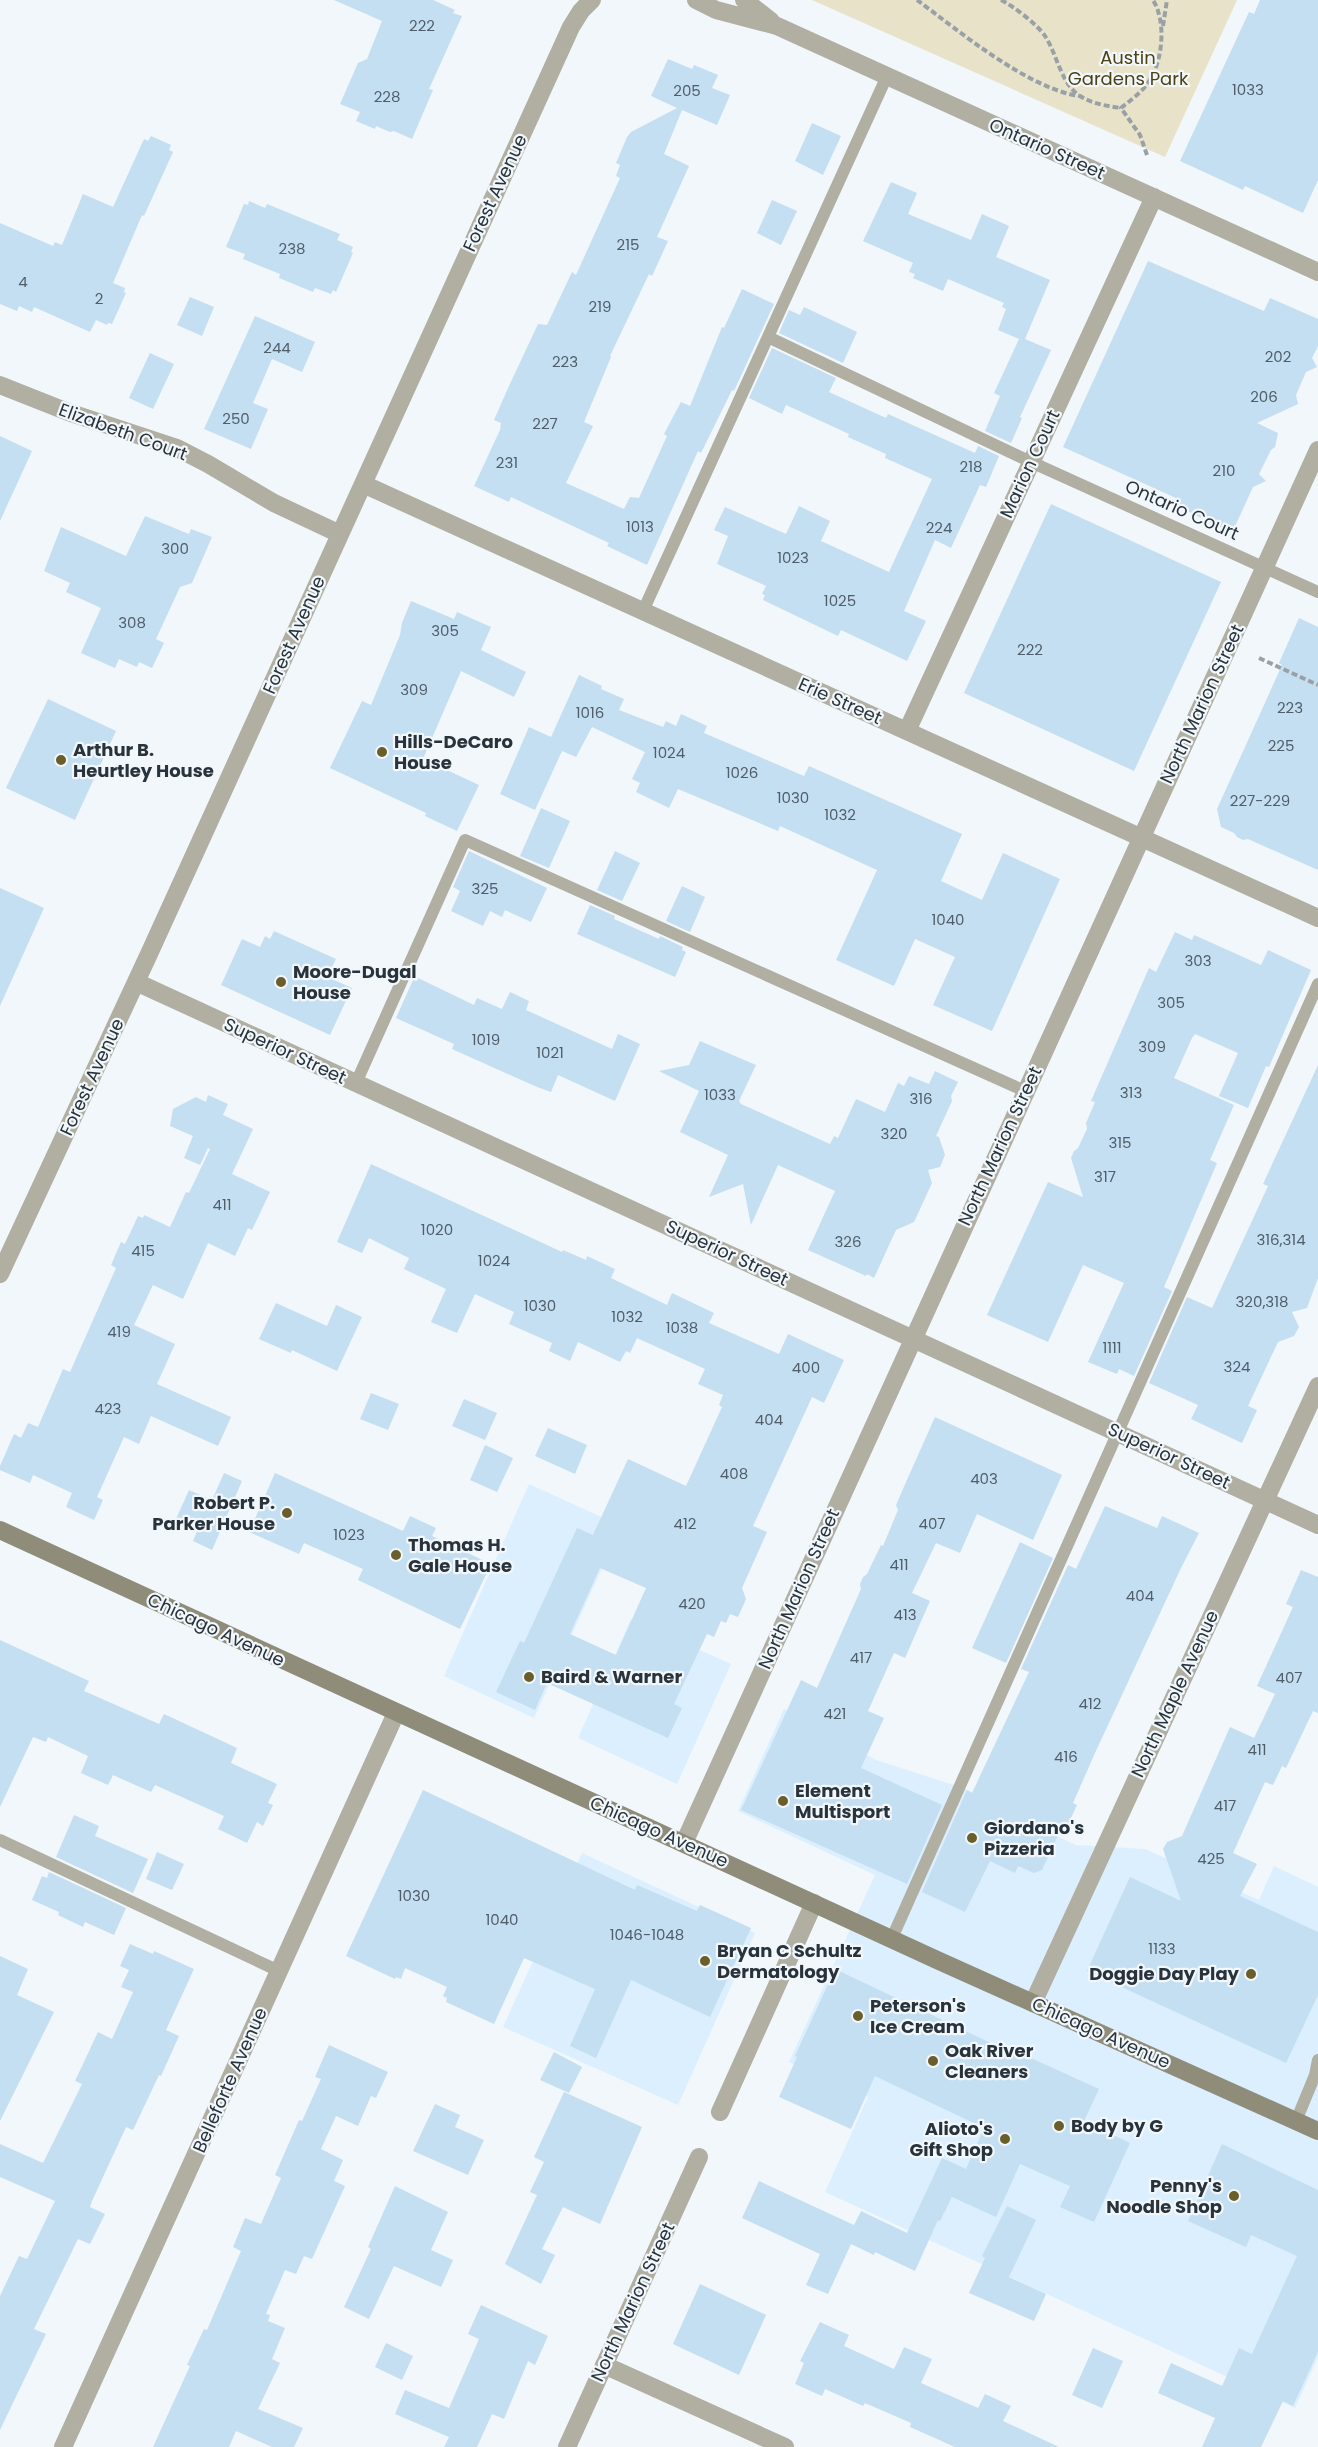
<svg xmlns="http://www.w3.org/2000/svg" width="1318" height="2447" viewBox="0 0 1318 2447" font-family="Poppins,sans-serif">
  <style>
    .built { fill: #dbeffe }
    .green { fill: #e7e2c8 }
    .building { fill: #c4def2; fill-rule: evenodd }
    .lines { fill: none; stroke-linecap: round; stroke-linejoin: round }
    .path { stroke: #99a1a6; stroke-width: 4; stroke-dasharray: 6 3; stroke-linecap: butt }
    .lane { stroke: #b1afa2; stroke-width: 12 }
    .street { stroke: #b1afa2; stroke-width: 18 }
    .secondary { stroke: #908c7a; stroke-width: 18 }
    .poi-dot { fill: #6a5e2b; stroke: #f1f7fb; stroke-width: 2 }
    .labels { text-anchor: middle; stroke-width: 4.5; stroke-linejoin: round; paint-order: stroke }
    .number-label { font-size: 15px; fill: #505e69 }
    .park-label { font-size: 18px; fill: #4c4214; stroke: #f1f7fb }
    .street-label { font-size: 18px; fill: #29333b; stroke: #f1f7fb }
    .poi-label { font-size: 18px; font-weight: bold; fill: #29333b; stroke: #f1f7fb; text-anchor: start }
  </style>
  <rect width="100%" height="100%" fill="#f1f7fb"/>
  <path class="built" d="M529 1484 621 1526 534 1718 444 1676Z
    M631 1619 731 1664 677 1784 578 1738Z
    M784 1709 876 1760 963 1788 1013 1811 1021 1820 1076 1845 1145 1849 1259 1900 1274 1866 1318 1887V2357L1295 2408 825 2192 868 2097 789 2062 875 1875 738 1811Z
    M582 1853 755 1933 678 2105 503 2027Z"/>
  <path class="green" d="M812 0H1237L1165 157Z"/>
  <path class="building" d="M334 0H433L455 10 453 13 462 16 429 89 433 90 412 139 394 131 390 132 376 126 375 129 356 121 360 112 340 104 358 63 367 59 382 21Z
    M1260 0H1318V180L1303 213 1245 186 1243 190 1180 161 1249 12 1254 14Z
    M668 59 692 69 694 65 718 75 712 88 730 95 717 125 682 110 664 154 689 166 657 237 668 241 652 276 649 274 610 356 611 357 584 422 593 426 566 483 624 509 630 497 639 498 667 436 664 434 681 402 690 406 722 327 724 328 742 289 774 304 734 391 732 390 701 453 698 451 647 565 607 546 609 543 511 497 509 502 474 486 500 430 501 423 494 420 509 386 538 324 547 325 572 272 576 275 620 178 616 176 620 165 616 163 627 137 631 132 677 108 651 96Z
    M812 123 841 136 823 175 795 161Z
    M151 136 171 145 169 150 173 152 144 216 142 215 113 283 125 288 124 292 126 293 112 324 108 323 107 325 96 320 90 332 34 307 32 312 19 306 17 311 0 304V223L53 246 55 242 62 245 83 194 113 207 144 139 148 141Z
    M891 182 917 193 908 214 971 240 982 214 1009 226 996 257 1050 280 1025 339 1051 350 1020 417 1022 418 1011 443 985 431 1000 396 994 393 1019 339 998 330 1006 309 1002 307 1004 303 948 279 943 291 913 278 915 274 909 272 913 263 863 241Z
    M772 200 797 211 781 245 757 233Z
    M249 201 265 208 267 204 340 234 337 240 353 247 351 252 353 253 336 292 333 290 331 294 315 288 313 292 279 278 280 274 243 259 245 254 226 247 244 204 248 205Z
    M1148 261 1264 311 1270 298 1318 319V346L1312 358 1317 367 1306 372 1296 395 1298 404 1257 423 1278 433 1275 447 1271 450 1259 474 1266 481 1253 487 1232 533 1173 504 1176 498 1063 447Z
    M190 297 214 307 202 336 177 325Z
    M804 307 857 332 843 363 779 333 789 310 800 315Z
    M255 316 315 342 302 372 272 359 253 403 268 409 251 449 204 429Z
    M772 348 836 378 829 392 886 418 888 414 975 453 978 446 999 456 986 487 980 485 951 548 935 540 904 611 926 621 907 661 841 630 838 636 763 600 765 595 762 594 766 586 717 564 728 536 714 530 725 507 786 534 799 506 830 521 821 541 889 572 932 479 885 458 886 454 848 437 849 434 786 405 782 414 749 398Z
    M150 353 174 364 153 409 129 398Z
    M0 436 32 451 0 521Z
    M1051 504 1221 582 1134 771 964 693Z
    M145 516 189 534 191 529 212 537 192 583 180 587 156 639 164 643 152 668 139 662 137 667 119 659 115 668 81 653 101 608 66 592 70 583 44 571 61 527 126 556Z
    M411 601 454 619 457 612 491 627 481 650 526 672 514 697 461 671 423 759 479 785 457 831 425 816 426 813 330 768 362 701 371 705 400 635 402 623Z
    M1299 618 1318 627V870L1248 839 1243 840 1237 837 1234 833 1221 827 1217 809 1282 665 1279 663Z
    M579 675 602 686 601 689 624 699 619 710 663 727 666 721 676 726 681 714 707 726 704 733 804 776 809 766 962 834 941 881 982 900 1003 853 1060 879 992 1031 933 1005 955 957 915 939 894 986 836 960 877 870 780 826 778 831 678 789 669 808 636 792 640 783 632 779 645 752 592 727 576 757 562 751 535 810 500 794 529 727 551 737Z
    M48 699 116 731 75 820 6 788Z
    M541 808 570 821 549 868 520 856Z
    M469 851 547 888 531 922 505 910 502 917 490 911 483 926 451 911 460 891 453 887Z
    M615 851 640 863 622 901 597 890Z
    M682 886 705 897 690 932 666 921Z
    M0 888 44 908 0 1006Z
    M590 905 615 916 614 919 659 939 660 936 683 947 682 950 686 952 675 977 577 934Z
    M274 931 336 959 332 967 337 969 332 979 352 988 330 1035 221 985 242 939 260 947 265 936 270 939Z
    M1175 932 1192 940 1194 935 1261 965 1268 950 1311 970 1269 1067 1266 1066 1248 1108 1219 1096 1238 1053 1195 1034 1192 1038 1174 1078 1234 1105 1210 1160 1217 1163 1164 1287 1172 1291 1134 1376 1119 1369 1117 1374 1088 1362 1124 1283 1083 1265 1048 1342 987 1315 1048 1182 1083 1197 1071 1158 1074 1151 1078 1148 1087 1129 1086 1123 1095 1102 1091 1101 1149 968 1156 972Z
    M418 978 474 1005 477 998 502 1009 510 992 529 1001 526 1010 612 1049 618 1034 640 1044 615 1101 558 1075 551 1092 537 1087 452 1049 454 1044 396 1018 413 980 417 981Z
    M700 1041 756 1065 739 1101 741 1104 830 1144 834 1136 838 1138 856 1099 885 1112 898 1083 904 1086 909 1076 929 1084 935 1071 958 1082 951 1096 952 1101 936 1136 939 1137 945 1155 940 1167 928 1170 932 1183 914 1222 896 1230 874 1278 867 1274 866 1276 808 1250 835 1191 778 1165 751 1225 743 1184 709 1197 728 1155 680 1132 699 1091 659 1071 689 1065Z
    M1318 1065V1278L1307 1308 1292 1312 1299 1327 1294 1336 1278 1342 1248 1406 1257 1410 1242 1443 1191 1419 1198 1405 1149 1383 1187 1297 1212 1308 1268 1186 1263 1184Z
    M208 1095 228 1104 223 1115 253 1129 232 1174 270 1192 252 1230 248 1228 235 1256 208 1243 183 1299 153 1285 134 1325 175 1344 157 1384 231 1417 218 1446 151 1416 139 1444 124 1437 97 1497 103 1500 94 1520 66 1507 72 1493 33 1475 30 1483 0 1470V1466L14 1434 21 1438 28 1423 38 1427 63 1369 70 1372 116 1268 111 1265 121 1242 125 1244 138 1216 143 1218 144 1215 170 1227 186 1192 189 1193 210 1149 208 1148 200 1165 184 1158 193 1136 170 1126 173 1109 196 1097 206 1102Z
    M371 1164 562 1252 563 1250 586 1260 587 1256 615 1269 611 1278 667 1305 672 1293 714 1313 709 1323 779 1354 788 1334 844 1360 824 1403 812 1397 753 1526 767 1532 742 1588 746 1599 738 1617 730 1614 726 1623 721 1621 714 1637 707 1634 674 1704 682 1708 668 1738 547 1683 535 1710 496 1692 520 1641 524 1643 577 1528 593 1535 628 1459 686 1486 722 1407 719 1405 723 1395 698 1384 705 1369 637 1338 630 1353 626 1351 620 1362 578 1342 570 1361 549 1351 552 1343 509 1324 514 1312 475 1294 457 1333 431 1322 446 1289 404 1269 409 1258 369 1238 362 1253 337 1242ZM600 1568 646 1588 616 1655 570 1634Z
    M276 1303 327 1326 336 1305 362 1317 337 1371 292 1350 291 1353 259 1339Z
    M371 1393 399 1404 388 1430 360 1419Z
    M464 1399 497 1413 485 1440 452 1426Z
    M935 1417 1062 1475 1033 1540 977 1514 960 1553 936 1543 912 1593 930 1601 905 1658 894 1653 868 1711 884 1718 861 1768 942 1805 907 1884 741 1810 801 1680 817 1688 861 1589 860 1584 863 1577 867 1574 881 1545 883 1546 898 1510 896 1505 906 1482Z
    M548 1428 587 1445 575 1474 535 1456Z
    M485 1445 513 1458 497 1492 470 1480Z
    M224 1473 242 1481 212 1550 193 1541 198 1529 176 1519 189 1490 212 1500Z
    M275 1473 403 1531 410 1516 436 1528 432 1536 491 1564 460 1629 358 1580 363 1569 304 1543 299 1554 249 1532Z
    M1105 1506 1157 1528 1162 1516 1199 1533 1181 1568 1095 1753 1073 1803 1077 1805 1064 1833 1060 1831 1042 1870 1034 1873 1018 1866 1015 1873 990 1861 965 1912 922 1892 967 1790 972 1793 1029 1672 1021 1669 1068 1565 1076 1569Z
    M1020 1542 1053 1558 1006 1663 972 1648Z
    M1301 1570 1318 1577V1713L1313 1711 1286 1768 1282 1766 1273 1785 1265 1782 1233 1853 1257 1864 1240 1896 1318 1932V1995L1286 2063 1087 1971 1130 1877 1181 1901 1163 1849 1167 1842 1182 1836 1230 1727 1254 1738 1275 1694 1257 1686 1293 1607 1286 1604Z
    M0 1640 89 1681 84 1691 159 1724 164 1714 237 1748 231 1763 277 1784 268 1803 273 1805 263 1826 257 1822 247 1843 218 1829 224 1816 155 1785 151 1792 113 1775 108 1785 81 1773 88 1756 48 1737 46 1742 33 1737 0 1807Z
    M423 1790 635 1890 637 1885 697 1911 700 1905 751 1928 710 2017 631 1980 596 2058 570 2046 595 1989 524 1958 494 2024 446 2002 447 1998 443 1996 447 1987 405 1968 401 1979 396 1977 395 1979 346 1956Z
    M74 1815 99 1826 95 1836 148 1859 133 1893 56 1857Z
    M157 1852 184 1864 172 1890 146 1879Z
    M49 1872 126 1908 114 1935 85 1922 83 1927 58 1915 59 1912 32 1900 42 1876 47 1878Z
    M130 1944 153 1954 154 1951 194 1969 166 2030 179 2036 161 2076 159 2075 133 2130 126 2127 92 2201 90 2207 105 2214 90 2244 78 2239 34 2329 46 2334 0 2430V2296L19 2256 27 2259 55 2201 0 2177V2144L43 2163 82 2084 75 2081 98 2032 112 2039 133 1992 121 1987 129 1970 120 1966Z
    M0 1956 28 1969 17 1995 54 2012 0 2121Z
    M835 1969 1018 2056 1020 2053 1099 2089 1084 2121 1130 2143 1094 2222 1060 2207 1070 2186 1020 2164 996 2217 952 2197 940 2221 938 2220 915 2271 875 2252 874 2255 851 2244 828 2294 806 2285 820 2254 742 2218 759 2181 854 2225 861 2211 907 2233 942 2158 966 2169 984 2128 875 2076 851 2129 779 2097 797 2057 795 2056Z
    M329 2045 388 2072 376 2098 371 2096 358 2126 336 2116 321 2149 343 2160 334 2181 345 2186 312 2259 304 2256 296 2274 285 2270 266 2314 270 2315 268 2321 285 2328 272 2359 280 2363 258 2409 303 2428 294 2447H272L236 2431 229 2447H153L190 2366 187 2365 204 2329 207 2330 241 2251 233 2247 245 2218 261 2224 281 2178 275 2175 299 2120 302 2121 321 2079 315 2077Z
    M554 2052 582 2067 569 2093 540 2080Z
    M564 2092 642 2127 600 2224 563 2207 542 2249 555 2255 541 2284 505 2264 537 2195 530 2192 544 2162 534 2157Z
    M435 2104 460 2115 455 2127 484 2140 468 2175 413 2151Z
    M1222 2144 1318 2190V2352L1293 2406 1283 2401 1261 2447H1202L1215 2418 1158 2393 1171 2363 1222 2386 1239 2348 1252 2354 1297 2256 1251 2235 1246 2247 1188 2221Z
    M395 2186 448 2212 431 2250 453 2260 441 2287 394 2266 369 2319 344 2307 371 2249 368 2247Z
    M1007 2206 1036 2220 1009 2277 1046 2294 1034 2321 969 2293 985 2258 982 2256Z
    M700 2284 766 2315 739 2375 673 2344Z
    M481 2305 548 2336 535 2365 528 2361 504 2419 492 2414 477 2447H444L449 2437 395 2414 405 2390 449 2408 479 2339 468 2334Z
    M820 2322 849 2335 844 2346 894 2369 904 2347 932 2359 921 2383 978 2408 985 2394 1011 2406 1003 2421 1059 2447H955L910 2427 911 2423 865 2403 863 2406 825 2389 822 2396 795 2384 804 2363 800 2361Z
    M386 2343 413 2356 402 2380 375 2367Z
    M1093 2348 1123 2361 1102 2408 1072 2395Z"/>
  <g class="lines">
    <path class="path" d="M917 0C959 31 1027 88 1079 96
      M1001 0C1013 6 1037 24 1045 36 1057 54 1061 84 1080 96 1093 104 1107 106 1121 108
      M1163 26 1167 0
      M1147 155 1140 135 1121 108C1132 99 1144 91 1151 78 1163 57 1166 21 1153 0
      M1259 658 1318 685"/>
    <path class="lane" d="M768 337 1031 462 1318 592
      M643 611 887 76
      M356 1083 465 840 1025 1091
      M0 1840 279 1971
      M892 1938 1318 984
      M1296 2121 1315 2075 1318 2060"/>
    <path class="street" d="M696 0 716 10 777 26 1318 272
      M744 0 771 21
      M0 385 68 412 177 448 208 464 274 503 340 534
      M363 484 1318 918
      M907 731 1154 197
      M136 982 1318 1525
      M0 1274 149 954 571 27 581 11 592 0
      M684 1843 1318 450
      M1033 2003 1318 1386
      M720 2112 814 1903
      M604 2365 785 2447
      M63 2447 396 1713
      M567 2447 699 2157"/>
    <path class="secondary" d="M0 1530 937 1960 1318 2131"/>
  </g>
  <g class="poi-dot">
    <circle cx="382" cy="752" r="6"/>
    <circle cx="61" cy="760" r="6"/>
    <circle cx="281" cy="982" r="6"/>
    <circle cx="287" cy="1513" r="6"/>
    <circle cx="396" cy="1555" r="6"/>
    <circle cx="529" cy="1677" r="6"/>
    <circle cx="783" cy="1801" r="6"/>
    <circle cx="972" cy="1838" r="6"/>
    <circle cx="705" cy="1961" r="6"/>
    <circle cx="1251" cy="1974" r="6"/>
    <circle cx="858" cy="2016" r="6"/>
    <circle cx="933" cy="2061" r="6"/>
    <circle cx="1059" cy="2126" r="6"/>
    <circle cx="1005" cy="2139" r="6"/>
    <circle cx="1234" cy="2196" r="6"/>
  </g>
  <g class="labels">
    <g class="number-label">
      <text x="422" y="31">222</text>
      <text x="1248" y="95">1033</text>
      <text x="687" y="96">205</text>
      <text x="387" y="102">228</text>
      <text x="628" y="250">215</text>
      <text x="292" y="254">238</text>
      <text x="23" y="287">4</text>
      <text x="99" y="304">2</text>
      <text x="600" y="312">219</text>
      <text x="277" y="353">244</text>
      <text x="1278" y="362">202</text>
      <text x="565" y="367">223</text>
      <text x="1264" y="402">206</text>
      <text x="236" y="424">250</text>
      <text x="545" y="429">227</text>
      <text x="507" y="468">231</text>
      <text x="971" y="472">218</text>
      <text x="1224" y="476">210</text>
      <text x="640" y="532">1013</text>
      <text x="939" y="533">224</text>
      <text x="175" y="554">300</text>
      <text x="793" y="563">1023</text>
      <text x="840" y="606">1025</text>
      <text x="132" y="628">308</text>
      <text x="445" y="636">305</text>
      <text x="1030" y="655">222</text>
      <text x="414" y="695">309</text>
      <text x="1290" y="713">223</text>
      <text x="590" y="718">1016</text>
      <text x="1281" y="751">225</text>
      <text x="669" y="758">1024</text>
      <text x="742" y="778">1026</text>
      <text x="793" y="803">1030</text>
      <text x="1260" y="806">227-229</text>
      <text x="840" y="820">1032</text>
      <text x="485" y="894">325</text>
      <text x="948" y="925">1040</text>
      <text x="1198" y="966">303</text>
      <text x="1171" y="1008">305</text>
      <text x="486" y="1045">1019</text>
      <text x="1152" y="1052">309</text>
      <text x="550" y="1058">1021</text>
      <text x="1131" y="1098">313</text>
      <text x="720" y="1100">1033</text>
      <text x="921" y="1104">316</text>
      <text x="894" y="1139">320</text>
      <text x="1120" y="1148">315</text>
      <text x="1105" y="1182">317</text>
      <text x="222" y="1210">411</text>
      <text x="437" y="1235">1020</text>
      <text x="1281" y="1245">316,314</text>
      <text x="848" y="1247">326</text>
      <text x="143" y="1256">415</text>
      <text x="494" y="1266">1024</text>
      <text x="1262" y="1307">320,318</text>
      <text x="540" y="1311">1030</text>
      <text x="627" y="1322">1032</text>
      <text x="682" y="1333">1038</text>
      <text x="119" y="1337">419</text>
      <text x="1112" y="1353">1111</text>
      <text x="1237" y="1372">324</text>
      <text x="806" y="1373">400</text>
      <text x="108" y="1414">423</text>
      <text x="769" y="1425">404</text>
      <text x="734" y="1479">408</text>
      <text x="984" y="1484">403</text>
      <text x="685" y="1529">412</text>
      <text x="932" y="1529">407</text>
      <text x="349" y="1540">1023</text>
      <text x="899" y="1570">411</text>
      <text x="1140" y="1601">404</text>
      <text x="692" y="1609">420</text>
      <text x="905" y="1620">413</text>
      <text x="861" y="1663">417</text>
      <text x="1289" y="1683">407</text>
      <text x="1090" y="1709">412</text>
      <text x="835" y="1719">421</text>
      <text x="1257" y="1755">411</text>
      <text x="1066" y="1762">416</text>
      <text x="1225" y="1811">417</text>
      <text x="1211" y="1864">425</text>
      <text x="414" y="1901">1030</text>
      <text x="502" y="1925">1040</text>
      <text x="647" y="1940">1046-1048</text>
      <text x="1162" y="1954">1133</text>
    </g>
    <g class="park-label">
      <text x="1128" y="64">Austin<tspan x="1128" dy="21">Gardens Park</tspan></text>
    </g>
    <g class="street-label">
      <text transform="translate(1047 149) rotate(24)" y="6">Ontario Street</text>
      <text transform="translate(495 193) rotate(-65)" y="6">Forest Avenue</text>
      <text transform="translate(123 432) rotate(20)" y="6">Elizabeth Court</text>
      <text transform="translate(1030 464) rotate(-65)" y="6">Marion Court</text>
      <text transform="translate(1182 510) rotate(24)" y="6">Ontario Court</text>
      <text transform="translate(294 635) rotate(-66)" y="6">Forest Avenue</text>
      <text transform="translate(840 701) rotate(24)" y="6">Erie Street</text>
      <text transform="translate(1202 704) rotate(-65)" y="6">North Marion Street</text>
      <text transform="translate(285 1051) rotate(25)" y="6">Superior Street</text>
      <text transform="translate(92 1077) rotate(-65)" y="6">Forest Avenue</text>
      <text transform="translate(1000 1146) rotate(-65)" y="6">North Marion Street</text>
      <text transform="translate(727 1253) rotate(25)" y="6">Superior Street</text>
      <text transform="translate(1169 1456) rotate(25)" y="6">Superior Street</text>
      <text transform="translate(799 1589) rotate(-66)" y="6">North Marion Street</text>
      <text transform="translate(216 1630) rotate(25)" y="6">Chicago Avenue</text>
      <text transform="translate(1175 1694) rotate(-65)" y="6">North Maple Avenue</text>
      <text transform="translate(659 1832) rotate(24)" y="6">Chicago Avenue</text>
      <text transform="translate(1101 2033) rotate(24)" y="6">Chicago Avenue</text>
      <text transform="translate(230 2080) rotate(-66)" y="6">Belleforte Avenue</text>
      <text transform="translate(633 2302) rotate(-65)" y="6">North Marion Street</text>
    </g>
    <g class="poi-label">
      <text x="394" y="748">Hills-DeCaro<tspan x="394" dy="21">House</tspan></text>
      <text x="73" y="756">Arthur B.<tspan x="73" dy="21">Heurtley House</tspan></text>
      <text x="293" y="978">Moore-Dugal<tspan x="293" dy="21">House</tspan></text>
      <text x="275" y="1509" text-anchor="end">Robert P.<tspan x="275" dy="21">Parker House</tspan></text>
      <text x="408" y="1551">Thomas H.<tspan x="408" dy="21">Gale House</tspan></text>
      <text x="541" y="1683">Baird &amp; Warner</text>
      <text x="795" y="1797">Element<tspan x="795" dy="21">Multisport</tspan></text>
      <text x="984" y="1834">Giordano's<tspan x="984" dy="21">Pizzeria</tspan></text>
      <text x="717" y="1957">Bryan C Schultz<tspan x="717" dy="21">Dermatology</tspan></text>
      <text x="1239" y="1980" text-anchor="end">Doggie Day Play</text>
      <text x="870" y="2012">Peterson's<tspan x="870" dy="21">Ice Cream</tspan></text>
      <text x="945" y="2057">Oak River<tspan x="945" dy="21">Cleaners</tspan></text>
      <text x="1071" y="2132">Body by G</text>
      <text x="993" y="2135" text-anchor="end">Alioto's<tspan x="993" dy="21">Gift Shop</tspan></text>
      <text x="1222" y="2192" text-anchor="end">Penny's<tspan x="1222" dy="21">Noodle Shop</tspan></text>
    </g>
  </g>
</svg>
